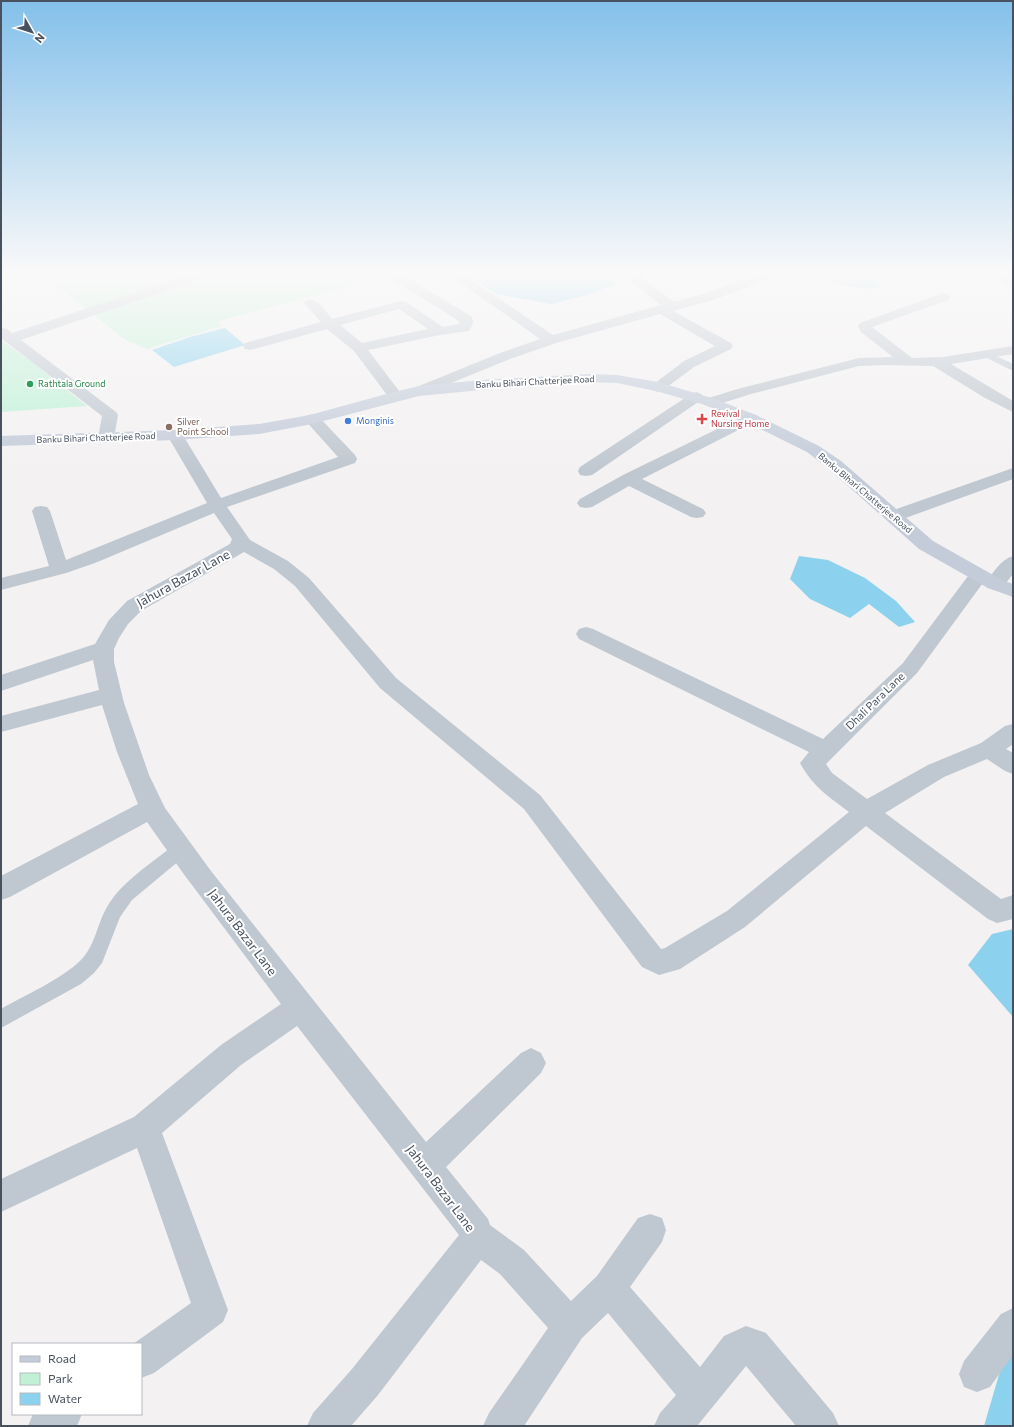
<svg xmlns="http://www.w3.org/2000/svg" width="1014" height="1427" viewBox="0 0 1014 1427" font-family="Commissioner,sans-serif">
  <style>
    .green { fill: #c0f1d7 }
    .water { fill: #8cd2ee }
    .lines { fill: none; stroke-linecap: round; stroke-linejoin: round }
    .lane { fill: #bfc7d0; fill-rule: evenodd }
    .street { fill: #bfc7d0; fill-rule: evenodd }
    .secondary { fill: #c4ccda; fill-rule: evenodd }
    .leisure-dot { fill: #2e9e5b; stroke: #fff; stroke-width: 1.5 }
    .health-dot { fill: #e0444e; stroke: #fff; stroke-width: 1.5 }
    .shop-dot { fill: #3f7fe0; stroke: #fff; stroke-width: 1.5 }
    .education-dot { fill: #8d6e63; stroke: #fff; stroke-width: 1.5 }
    .labels { text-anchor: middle; stroke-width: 4; stroke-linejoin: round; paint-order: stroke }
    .far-street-label { font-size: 9px; fill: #48525f; stroke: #fff }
    .far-leisure-label { font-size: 9px; fill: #27864d; stroke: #fff; text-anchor: start }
    .far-health-label { font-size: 9px; fill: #be3a42; stroke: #fff; text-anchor: start }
    .far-shop-label { font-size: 9px; fill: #366cbe; stroke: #fff; text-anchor: start }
    .far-education-label { font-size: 9px; fill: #785e54; stroke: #fff; text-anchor: start }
    .street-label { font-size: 11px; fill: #48525f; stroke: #fff }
    .near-street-label { font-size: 13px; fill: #48525f; stroke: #fff }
  </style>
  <rect width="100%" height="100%" fill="#f3f1f1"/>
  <path class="green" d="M41 273H384L388 276 219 321 221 326 147 349 124 339Z
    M1 340 32 362 87 406 1 412Z"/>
  <path class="water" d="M464 273H612L617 284 583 296 551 304 496 294Z
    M816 273H878L880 287C856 291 837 284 816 273Z
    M225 328 245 345 174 367 152 350 190 337Z
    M799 556 828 560 865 578 896 601 915 622 899 627 869 604 850 618 810 599 790 579Z
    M1013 929V1017L968 965 992 934Z
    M1013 1335V1426H984L1010 1337Z"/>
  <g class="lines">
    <path class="lane" d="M986 351 1013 364V371L983 356 981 354 983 352Z
      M180 843 186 845 188 850 186 855 132 900 120 917 102 963 94 973 81 984 1 1028V1009C25 995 60 980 80 961 95 947 97 924 107 907 121 882 152 863 174 845Z"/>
    <path class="street" d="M195 273H212L210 276 21 340 116 412 118 415 114 438 112 441 106 443 100 441 98 438 102 416 1 338V328L7 329 12 333Z
      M385 273H399L471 316C475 322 472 326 469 331L440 335 368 350 403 396 400 399 395 401 390 399 354 351 327 329 250 350 245 349 243 346 245 343 321 322 304 303 306 300C318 297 325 311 332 319L401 301 406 302 443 327 459 324V321L387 276ZM399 309 428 329 362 343 340 325Z
      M447 273H461L553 335 661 305 625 276 623 273H636L674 302 703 294 763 273H780L778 276 713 300 673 311 731 343 733 346 731 349 694 367 663 390 658 392 653 390 650 387 684 361 715 346 660 314 556 343 510 359 424 394 419 396 414 394 411 391 414 388 500 353 540 339Z
      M989 273H1004L1013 278V287L991 276Z
      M943 293 948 294 950 297 948 300 872 327 912 358 943 357 1013 346V354L951 364 1013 401V412L985 398 933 366 886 365 859 366 751 394 710 407 705 405 702 402 705 399 741 388 859 358 893 357 861 332 858 326 860 323Z
      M696 392 701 394 704 397 701 400 592 475 586 476 580 475 578 471 580 467 691 394Z
      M750 413 756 415 758 418 756 421 642 479 703 509 706 513 703 517 697 518 691 517 629 486 592 507 586 508 580 507 577 503 580 499 623 475Z
      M312 414 318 416 355 455 357 459 355 463 227 507 250 540 288 561 309 578 396 678 540 795 661 949 665 948 727 911 849 812C828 796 813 787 800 763L809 752 579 639 576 634 579 629 586 627 593 629 823 739 903 663 971 572 978 570 985 572 988 576 917 673 826 764 832 773 867 799 928 765 981 743 1005 726 1013 724V744L1006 749 1013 753V774L1005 771 987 759 944 777 885 813 1001 899 1013 895V919L997 923 988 919 866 826 745 927 680 969 659 975 642 967 524 809 380 688 295 586 274 569 244 552 141 611 128 624 119 638 114 649V662L124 703 149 775 165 808 211 871 426 1142 521 1053 531 1048 541 1053 546 1063 541 1073 446 1167 488 1219 490 1225 524 1250 571 1301 597 1276 638 1218 650 1214 662 1218 666 1230 662 1242 630 1287 700 1367 724 1336 746 1326 766 1333 833 1413 839 1426H796L746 1366 697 1426H654L660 1413 676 1395 608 1313 582 1338 524 1426H483L489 1413 548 1328 500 1274 481 1260 378 1395 351 1426H307L313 1413 352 1369 459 1235 297 1026 241 1065 162 1133 228 1310 223 1322 154 1373 141 1378V1344H133L191 1303 137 1148 1 1212V1179L134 1117 221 1045 281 1004 183 873 147 822 10 897 1 900V876L138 804 117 752 102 705 1 732V716L99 690 93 660 1 691V675L95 644 109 620 127 601 230 544 232 539 214 513 95 563 66 573 1 590V578L49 566 32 511 35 507 41 506 47 507 50 511 66 560 207 503 167 435 169 432 175 430 181 432 221 498 338 457 304 419 306 416Z
      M1013 468V479L900 520 894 521 888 520 885 516 888 512Z
      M1013 556V574L1002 588 995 590 988 588 985 584C992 574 1001 559 1013 556Z
      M1013 1308V1355L990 1387 977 1392 964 1387 959 1374 964 1361 1001 1314Z
      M33 1414H82L77 1426H28Z"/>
    <path class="secondary" d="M588 374 617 375 658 382 715 399 756 415 819 446 841 461 933 541 1002 580 1013 584V597L988 588 919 549 829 469 807 452 744 421 705 405 656 391 617 383 588 382 481 390 419 396 312 424 259 434 175 440 1 446V436L175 430 259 424 310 415 390 393 419 386 481 380Z"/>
  </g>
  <linearGradient id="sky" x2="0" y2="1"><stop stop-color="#83c0ea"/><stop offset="0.58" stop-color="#faf9f9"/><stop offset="1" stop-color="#faf9f9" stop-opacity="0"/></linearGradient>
  <rect width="1014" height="472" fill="url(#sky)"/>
  <circle class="leisure-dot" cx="30" cy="384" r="4"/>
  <path class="health-dot" d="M700 413h4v4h4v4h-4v4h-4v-4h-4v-4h4z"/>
  <circle class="shop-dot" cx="348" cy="421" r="4"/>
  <circle class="education-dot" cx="169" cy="427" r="4"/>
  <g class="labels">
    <g class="far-street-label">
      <text transform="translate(535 382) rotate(-3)" y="3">Banku Bihari Chatterjee Road</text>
      <text transform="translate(96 438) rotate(-2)" y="3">Banku Bihari Chatterjee Road</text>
      <text transform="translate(865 493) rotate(40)" y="3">Banku Bihari Chatterjee Road</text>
    </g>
    <g class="far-leisure-label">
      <text x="38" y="387">Rathtala Ground</text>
    </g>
    <g class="far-health-label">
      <text x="711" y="417">Revival<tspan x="711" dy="10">Nursing Home</tspan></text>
    </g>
    <g class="far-shop-label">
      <text x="356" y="424">Monginis</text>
    </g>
    <g class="far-education-label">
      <text x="177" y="425">Silver<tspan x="177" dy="10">Point School</tspan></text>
    </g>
    <g class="street-label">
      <text transform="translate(875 701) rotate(-44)" y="4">Dhali Para Lane</text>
    </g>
    <g class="near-street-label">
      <text transform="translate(183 578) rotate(-29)" y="5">Jahura Bazar Lane</text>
      <text transform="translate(243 932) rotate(53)" y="5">Jahura Bazar Lane</text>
      <text transform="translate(441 1188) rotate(53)" y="5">Jahura Bazar Lane</text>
    </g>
  </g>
  <rect width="1014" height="1427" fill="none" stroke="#48525f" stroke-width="4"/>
  <rect x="12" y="1343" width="130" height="72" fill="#ffffff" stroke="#b6babf"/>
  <rect x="20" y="1356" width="20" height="6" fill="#c4ccda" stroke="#b6babf"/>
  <text x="48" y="1363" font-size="12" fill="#48525f">Road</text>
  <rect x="20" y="1373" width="20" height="12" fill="#c0f1d7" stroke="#b6babf"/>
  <text x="48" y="1383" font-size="12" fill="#48525f">Park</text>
  <rect x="20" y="1393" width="20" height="12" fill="#8cd2ee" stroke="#b6babf"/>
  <text x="48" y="1403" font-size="12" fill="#48525f">Water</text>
  <g transform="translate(32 32) rotate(129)" stroke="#ffffff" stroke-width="3" paint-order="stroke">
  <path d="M0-3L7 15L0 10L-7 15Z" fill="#48525f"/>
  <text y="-6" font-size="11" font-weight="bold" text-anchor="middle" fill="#48525f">N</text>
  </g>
</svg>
